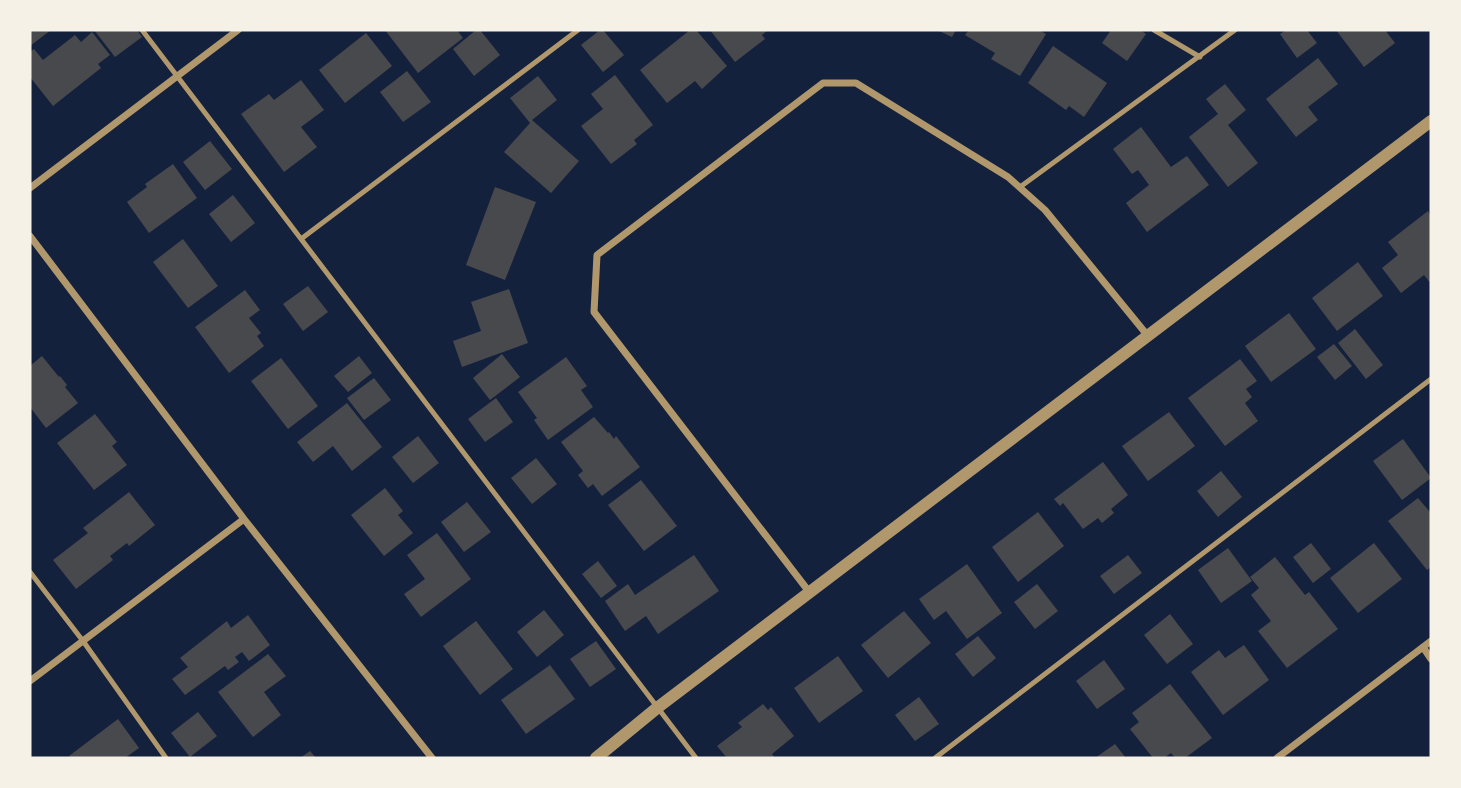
<svg xmlns="http://www.w3.org/2000/svg" width="1461" height="788" viewBox="0 0 1461 788" font-family="'Alegreya Sans',sans-serif">
  <style>
    .building { fill: #48494c }
    .lines { fill: none; stroke-linecap: round; stroke-linejoin: round }
    .service { stroke: #b1986c; stroke-width: 5 }
    .minor { stroke: #b1986c; stroke-width: 7 }
    .tertiary { stroke: #b1986c; stroke-width: 12 }
  </style>
  <rect width="100%" height="100%" fill="#14213d"/>
  <path class="building" d="M30 30H51L30 46Z
    M94 30H137L142 37 115 57Z
    M385 30H457L463 38 418 73Z
    M476 30H480L500 55 474 76 453 49Z
    M600 30H603L624 55 603 72 581 45Z
    M690 30H696L727 66 702 89 695 81 667 103 640 70Z
    M710 30H768L762 35 765 39 735 62Z
    M937 30H956L952 37Z
    M969 30H1039L1046 34 1020 76 991 59 995 53 965 35Z
    M1111 30H1140L1146 34 1127 61 1102 43Z
    M1286 30H1307L1317 43 1297 58 1280 34Z
    M1336 30H1385L1395 43 1364 67Z
    M92 32 110 55 98 64 101 68 53 106 30 77V52L34 49 43 60 75 35 81 42Z
    M366 33 392 66 345 103 319 70Z
    M1053 46 1107 83 1084 117 1069 106 1066 110 1028 83Z
    M1318 58 1338 84 1308 107 1318 120 1296 137 1266 99Z
    M407 71 431 102 403 122 380 92Z
    M615 75 653 125 634 140 637 144 611 164 581 126 603 109 591 94Z
    M538 76 557 100 532 120 579 161 551 193 504 152 530 123 510 98Z
    M301 80 324 110 301 127 317 147 284 172 241 114 269 94 274 100Z
    M1225 84 1246 110 1228 125 1258 163 1228 187 1189 137 1218 114 1206 99Z
    M1141 127 1171 167 1187 156 1209 185 1147 232 1126 203 1149 185 1138 170 1132 174 1113 149Z
    M210 141 232 169 205 190 183 162Z
    M173 164 197 198 149 233 127 202 147 187 145 184Z
    M495 187 536 202 505 280 466 265Z
    M233 195 255 223 231 242 209 214Z
    M1428 211 1431 216V284L1424 275 1401 293 1382 268 1398 255 1388 242Z
    M183 239 218 286 188 308 153 262Z
    M1358 262 1383 296 1337 331 1312 298Z
    M308 286 328 312 303 331 283 304Z
    M509 289 528 343 462 367 453 341 481 331 471 302Z
    M245 290 260 310 249 318 261 333 257 336 264 346 229 373 195 327Z
    M1289 313 1316 349 1271 382 1245 346Z
    M1355 329 1383 365 1366 379 1338 343Z
    M1334 344 1352 366 1335 380 1317 357Z
    M502 354 520 377 490 400 473 378Z
    M42 356 59 377 60 376 67 385 65 387 78 403 46 428 30 407V366Z
    M359 356 372 373 348 392 334 376Z
    M566 357 587 386 581 390 593 407 548 440 534 420 537 418 518 392Z
    M281 358 318 406 288 429 251 381Z
    M1240 359 1257 381 1246 389 1252 397 1245 403 1258 421 1225 446 1188 398Z
    M374 378 391 400 364 420 347 398Z
    M496 398 513 422 485 442 468 419Z
    M347 403 382 447 352 471 333 446 313 462 297 442Z
    M1169 412 1195 446 1148 481 1122 446Z
    M95 414 117 442 112 446 127 465 94 490 57 443Z
    M594 417 608 433 609 432 614 439 616 436 640 467 602 496 593 484 588 488 578 475 583 471 561 442Z
    M418 436 439 463 413 483 392 457Z
    M1403 439 1431 478 1402 500 1373 461Z
    M536 458 557 484 532 504 511 478Z
    M1103 462 1128 495 1111 509 1114 513 1102 523 1098 518 1083 529 1063 503 1060 506 1054 499Z
    M1221 471 1242 497 1218 517 1197 491Z
    M641 480 677 526 644 551 608 505Z
    M385 488 403 511 398 515 413 533 384 556 351 515Z
    M129 492 155 525 129 546 127 543 110 556 113 560 76 589 53 560 88 533 83 528Z
    M1418 498 1430 512 1431 511V567L1427 570 1388 521Z
    M467 502 491 532 464 552 441 522Z
    M1038 512 1064 546 1018 582 992 547Z
    M437 533 471 579 421 617 404 594 425 579 407 555Z
    M1311 543 1331 569 1313 583 1293 557Z
    M1374 543 1402 579 1358 613 1330 578Z
    M1228 548 1252 581 1221 603 1198 570Z
    M694 555 719 591 658 634 646 616 625 631 605 601 628 584 635 595Z
    M1128 555 1142 573 1114 594 1100 576Z
    M1275 557 1305 595 1309 592 1338 629 1287 668 1258 631 1271 621 1251 595 1259 588 1250 577Z
    M598 561 617 586 601 598 582 574Z
    M967 564 1002 613 967 639 946 611 934 620 919 599Z
    M1037 584 1058 611 1035 629 1014 602Z
    M544 610 564 635 537 657 517 632Z
    M904 611 931 643 888 678 861 645Z
    M1170 614 1193 644 1167 664 1144 635Z
    M248 615 270 645 249 661 242 652 235 657 239 662 228 670 225 666 185 695 172 679 188 667 180 658 227 621 231 628Z
    M476 621 513 669 480 695 443 646Z
    M978 636 996 658 973 677 955 654Z
    M596 641 616 669 590 687 570 659Z
    M1244 645 1269 680 1223 715 1191 672 1219 650 1225 658Z
    M268 654 286 676 264 692 281 715 253 737 218 692Z
    M838 656 863 691 819 723 794 688Z
    M1104 660 1125 689 1097 709 1076 681Z
    M550 665 575 699 526 734 501 700Z
    M1170 684 1212 738 1185 758H1175L1171 753 1164 758H1153L1130 729 1139 722 1132 713Z
    M919 697 939 724 915 741 895 715Z
    M763 704 768 710 771 707 794 736 772 754 775 758H727L717 746 742 727 738 723Z
    M198 712 217 736 190 757 171 733Z
    M118 719 139 748 125 758H71L69 756Z
    M1115 744 1126 758H1095Z
    M310 751 316 758H300Z"/>
  <g class="lines">
    <path class="service" d="M142 30 696 758
      M1154 30 1200 57
      M1020 187 1235 30
      M301 239 578 30
      M30 572 83 641 166 758
      M935 758 1431 379"/>
    <path class="minor" d="M30 188 238 30
      M30 236 244 519 432 758
      M810 593 594 312 597 255 823 83H856L1008 177 1045 210 1148 336
      M1423 647 1431 659
      M30 681 244 519
      M1277 758 1431 641"/>
    <path class="tertiary" d="M596 758 657 708 1431 121"/>
  </g>
  <rect width="1461" height="788" fill="none" stroke="#f6f1e7" stroke-width="63"/>
</svg>
